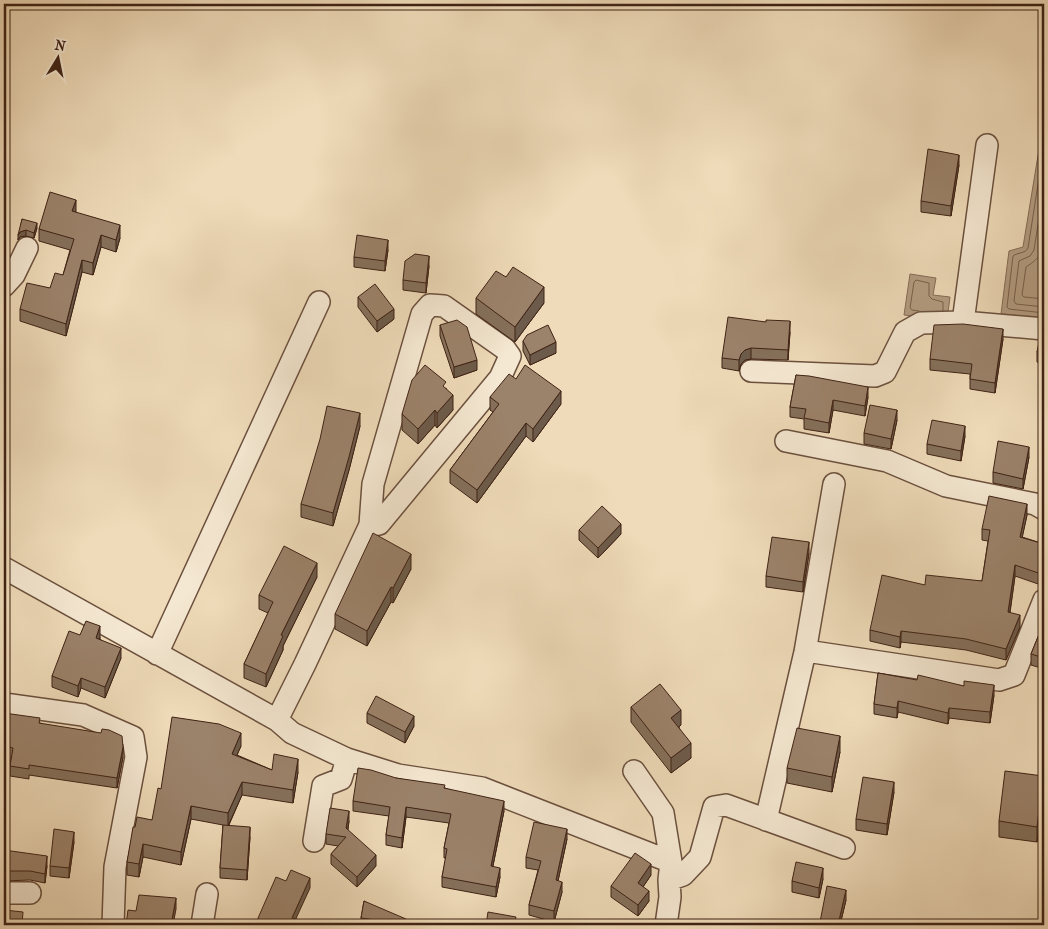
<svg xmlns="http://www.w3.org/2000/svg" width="1048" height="929" viewBox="0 0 1048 929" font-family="'IM FELL French Canon',serif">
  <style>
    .water { fill: #b39c81; stroke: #856b56 }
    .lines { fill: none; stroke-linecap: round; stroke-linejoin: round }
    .shore { stroke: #795f4b; stroke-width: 1 }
    .street-casing { stroke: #6b503e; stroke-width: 24 }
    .street { stroke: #f5e8d2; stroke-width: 21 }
    .wall { fill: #85705b; stroke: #3f2215 }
    .shaded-wall { fill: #6c5b4a; stroke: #3f2215 }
    .building { fill: #9b826a; stroke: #3f2215 }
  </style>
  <rect width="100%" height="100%" fill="#efdbb9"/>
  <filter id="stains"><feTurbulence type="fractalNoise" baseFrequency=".004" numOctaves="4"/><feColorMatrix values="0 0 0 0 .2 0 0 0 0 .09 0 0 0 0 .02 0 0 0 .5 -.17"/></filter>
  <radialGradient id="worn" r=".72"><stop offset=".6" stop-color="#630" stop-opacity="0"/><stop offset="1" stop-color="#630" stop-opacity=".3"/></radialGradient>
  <path class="water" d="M1044 128V264H1043L1044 267V318L1001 314 1009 251 1023 247 1042 131Z
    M910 274 936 278 933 295 950 297 947 320 904 315Z"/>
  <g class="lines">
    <path class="shore" d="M1044 146 1028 248C1025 254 1018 252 1013 256L1007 307 1009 309 1044 313
      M1044 186 1034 250 1030 256 1019 261 1014 301 1016 304 1044 307
      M1044 233C1041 253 1043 256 1026 267L1022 295 1024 297 1044 299
      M919 311 912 310 910 308 914 282 916 280 929 283V296L932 299 943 302V311"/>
    <g class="street-casing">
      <path id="street" d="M4 286 14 275 27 248
        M963 322 987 145
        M751 371 875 376 885 372 905 332 921 323 963 322 1044 329
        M786 441 887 461 946 486 1035 504 1044 509
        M4 568 277 720 292 733 347 759 398 775 482 788 671 862
        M805 652H813L999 680 1014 675 1044 600
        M157 654 319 302
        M4 704 83 715 133 737 136 757 115 867 113 925
        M277 720 305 664 370 525 373 484 422 314 430 305 444 306 505 349 510 356 500 378 379 524 370 525
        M634 771 663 813 671 862 669 880 670 897 666 925
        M766 820 805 652 834 484
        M314 841 323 786 341 779 347 759
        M669 880 683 875 700 857 714 807 726 805 844 848
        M4 893H30
        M202 925 207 894"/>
    </g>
    <use href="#street" class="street"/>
  </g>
  <path class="wall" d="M959 165 951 216 921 212V201Z
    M75 212 120 238 116 252 101 247 93 275 82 272 66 336 20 321V309L50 288 63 275 70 250 39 241V229Z
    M22 219 37 228 34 238 26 236 20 237 18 240Z
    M388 250 385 271 354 267V257Z
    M429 266 426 293 403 290V280Z
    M506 277 544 303 515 342 476 314V298Z
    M358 297 394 319 377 332 358 307Z
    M440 325 477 370 454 378 440 336Z
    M1044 331V364L1037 362V352Z
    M790 332 788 360 751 359 745 360 741 364 739 371 722 368V358Z
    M1003 339 995 393 970 389V374L930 370V359Z
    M523 341 556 353 530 365 523 351Z
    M796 375 868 397 865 416 833 410 829 433 804 429V419L790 417V407Z
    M516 379 561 404 533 442 526 436 477 503 450 483V470L493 412 490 410V397Z
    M446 388 453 410 437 428 435 425 418 444 402 430V414Z
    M897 420 891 449 864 444V433Z
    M360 426 349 470 333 526 301 517V504Z
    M965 436 961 461 927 454V444Z
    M4 452 9 463 5 488 4 487Z
    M1029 457 1023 489 993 483V472Z
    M1027 515 1022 537 1044 544V586L1015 576 1010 613 1020 627 1006 660 966 650 901 642 900 648 870 641V630L925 585 982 581 988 541 982 540V529Z
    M579 530 621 534 598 558 579 540Z
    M809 553 803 592 766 587V576Z
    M411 569 393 603 391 602 367 646 335 629V614Z
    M317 577 283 646V650L266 687 244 678V664L268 613 259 609V595Z
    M1044 622V669L1031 665V654Z
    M80 635 100 637V639L121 658 105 698 81 688 78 697 52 687V676Z
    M878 673 994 695 990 723 949 718 948 724 898 712 897 718 874 714V704Z
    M631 707 681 725 679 727 691 758 671 773 631 722Z
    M4 713 40 723 123 757 117 788 29 775V779L10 776V766L11 758 4 756Z
    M367 713 414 726 405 743 367 723Z
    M241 746 237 755 272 770 298 772 293 803 242 795 229 825 250 837 247 880 220 878V868L223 825 191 819 181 865 143 857 139 877 127 875V862L135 827 152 820Z
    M840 752 832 792 787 783V768Z
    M396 778 445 788 504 811 493 866 500 877 496 897 442 887V877L446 858H444V848L449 823 406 817 402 848 386 845V835L389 816 353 811V801Z
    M1043 791 1037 842 999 837V821Z
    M894 792 887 835 856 830V819Z
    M349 821 348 830 376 866 357 887 331 864V854L338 846 326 844V834Z
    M567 839 558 881 562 892 554 922 529 915V905L538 870 526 868V857Z
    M74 842 69 878 50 876V866Z
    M4 850 47 866 45 883 30 880 4 881Z
    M1044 865V891L1041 890V880Z
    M651 875 643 887 649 901 638 916 611 897V886Z
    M823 879 819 898 792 892V881Z
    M846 900 840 925H820V922Z
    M364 901 406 925H361V918Z"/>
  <path class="shaded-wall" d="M959 155V165L951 216V206Z
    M76 200V212L72 223V211Z
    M37 223V228L34 238V233Z
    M120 225V238L116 252V240Z
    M26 230V236L20 237 18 240V235L20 232Z
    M101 235V247L93 275V263Z
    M388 240V250L385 271V261Z
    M429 256V266L426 293V283Z
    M82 260V272L66 336V324Z
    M544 287V303L515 342V327Z
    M394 309V319L377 332V321Z
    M790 321V332L788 360V350Z
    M1003 329V339L995 393V383Z
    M556 342V353L530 365V355Z
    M751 348V359L745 360 741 364 739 371V360L741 354 745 350Z
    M477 360V370L454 378V367Z
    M868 387V397L865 416V406Z
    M561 391V404L533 442V429Z
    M453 395V410L437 428V413Z
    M833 400V410L829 433V423Z
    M435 410V425L418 444V429Z
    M897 410V420L891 449V439Z
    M360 413V426L349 470 333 526V513Z
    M526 423V436L477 503V490Z
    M965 426V436L961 461V451Z
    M1029 447V457L1023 489V479Z
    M9 453V463L5 488V477Z
    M1027 504V515L1020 548V537Z
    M621 524V534L598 558V548Z
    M809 542V553L803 592V582Z
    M411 554V569L393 603V588Z
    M317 563V577L283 646V650L266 687V674L281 635Z
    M1015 565V576L1008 624V612Z
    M391 587V602L367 646V631Z
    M1020 615V627L1006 660V649Z
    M100 626V637L96 648V638Z
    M901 631V642L900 648V637Z
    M121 648V658L105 698V687Z
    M81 678V688L78 697V686Z
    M994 685V695L990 723V712Z
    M898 701V712L897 718V708Z
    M949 708V718L948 724V713Z
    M681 710V725L671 733V718Z
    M414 716V726L405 743V732Z
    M241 733V746L232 766V754Z
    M840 736V752L832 792V777Z
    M691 743V758L671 773V758Z
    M123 747V757L117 788V778Z
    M298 759V772L293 803V790Z
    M1043 776V791L1037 842V827Z
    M242 782V795L228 826V813Z
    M894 782V792L887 835V824Z
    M504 801V811L491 875V866Z
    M191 806V819L181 865V852Z
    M406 807V817L402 848V838Z
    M349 811V821L346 839V828Z
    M250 827V837L247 880V870Z
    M567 829V839L556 890V880Z
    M74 832V842L69 878V868Z
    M143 844V857L139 877V864Z
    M376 855V866L357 887V877Z
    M47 856V866L45 883V874Z
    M651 864V875L638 894V883Z
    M500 868V877L496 897V887Z
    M823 868V879L819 898V888Z
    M310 878V888L293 925 292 918Z
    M562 882V892L554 922V911Z
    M846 890V900L840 925H838Z
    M649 891V901L638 916V905Z
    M176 898V909L173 925H171Z"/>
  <path class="building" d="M928 149 959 155 951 206 921 201Z
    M50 192 76 200 72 211 120 225 116 240 101 235 93 263 82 260 66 324 20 309 27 283 50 288 55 273 63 275 74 239 39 229Z
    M22 219 37 223 34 233 26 230 20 232 18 235Z
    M357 235 388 240 385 261 354 257Z
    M415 254 429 256 426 283 403 280 405 261Z
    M513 267 544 287 515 327 476 298 496 271 506 277Z
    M375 284 394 309 377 321 358 297Z
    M728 317 766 322V320L790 321 788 350 751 348 745 350 741 354 739 360 722 358Z
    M457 320 467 327 477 360 454 367 440 325Z
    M963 324 1003 329 995 383 970 379 972 364 930 359 934 325Z
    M548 325 556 342 530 355 523 341 527 335Z
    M1041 331H1044V353L1037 352Z
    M425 365 446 382 443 386 453 395 437 413 435 410 418 429 402 414 412 380Z
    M525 365 561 391 533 429 526 423 477 490 450 470 499 404 490 397 509 374 516 379Z
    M796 375 809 376 868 387 865 406 833 400 829 423 804 418 806 409 790 407Z
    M870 405 897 410 891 439 864 433Z
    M327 406 360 413 349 457 333 513 301 504 320 439Z
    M932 420 965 426 961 451 927 444Z
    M998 441 1029 447 1023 479 993 472Z
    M4 452 9 453 5 477H4Z
    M989 496 1027 504 1020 537 1044 544V575L1015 565 1008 612 1020 615 1006 649 966 639 901 631 900 637 870 630 882 575 925 585 926 575 982 581 990 530 982 529Z
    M602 506 621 524 598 548 579 530Z
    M373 533 411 554 393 588 391 587 367 631 335 614Z
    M772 537 809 542 803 582 766 576Z
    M284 546 317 563 281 635 283 636 266 674 244 664 273 602 259 595Z
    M86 621 100 626 96 638 121 648 105 687 81 678 78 686 52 676 69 631 80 635Z
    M1044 622V658L1031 654Z
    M878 673 917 680 918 675 964 686V681L994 685 990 712 949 708 948 713 898 701 897 708 874 704Z
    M660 684 681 710 671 718 691 743 671 758 631 707Z
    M376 696 414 716 405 732 367 713Z
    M4 713 40 718 39 723 101 733 102 729 109 730 122 736 123 747 117 778 29 765V769L10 766 13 748 4 746Z
    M172 717 219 724 241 733 232 754 272 770 274 754 298 759 293 790 242 782 228 813 191 806 181 852 143 844 139 864 127 862 133 827H135L137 817 152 820 158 788 161 789Z
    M797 728 840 736 832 777 787 768Z
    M358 768 371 770 396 778 445 785 444 788 504 801 491 866 500 868 496 887 442 877 447 849 444 848 451 814 406 807 402 838 386 835 390 807 353 801Z
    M1005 771 1043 776 1037 827 999 821Z
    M863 777 894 782 887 824 856 819Z
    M330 808 349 811 346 828 376 855 357 877 331 854 346 837 326 834Z
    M534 822 567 829 556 880 562 882 554 911 529 905 541 861 526 857Z
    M223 825 250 827 247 870 220 868Z
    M54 829 74 832 69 868 50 866Z
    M4 850 47 856 45 874 30 871H4Z
    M635 853 651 864 638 883 649 891 638 905 611 886Z
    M796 862 823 868 819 888 792 881Z
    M1044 865V881L1041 880Z
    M291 870 310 878 292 918 304 921 302 925H255L276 877 286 881Z
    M827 886 846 890 838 925 820 922Z
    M139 895 176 898 171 925 161 924 160 925H126L128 910 136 911Z
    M364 901 406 919 405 924 361 918Z
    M4 910 23 912 22 925H4Z
    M488 912 516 917 514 925H486Z"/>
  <rect width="1048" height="929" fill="none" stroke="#efdbb9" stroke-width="20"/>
  <rect x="5" y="5" width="1038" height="919" fill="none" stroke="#3f2215" stroke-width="2.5"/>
  <rect x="10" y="10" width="1028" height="909" fill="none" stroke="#3f2215"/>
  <g transform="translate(58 58) rotate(10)" stroke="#f5e8d2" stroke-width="4" paint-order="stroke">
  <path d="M0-4L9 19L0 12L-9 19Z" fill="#3f2215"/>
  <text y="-8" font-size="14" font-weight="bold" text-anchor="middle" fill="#3f2215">N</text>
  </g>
  <rect width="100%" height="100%" filter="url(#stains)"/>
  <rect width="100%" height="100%" fill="url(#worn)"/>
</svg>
